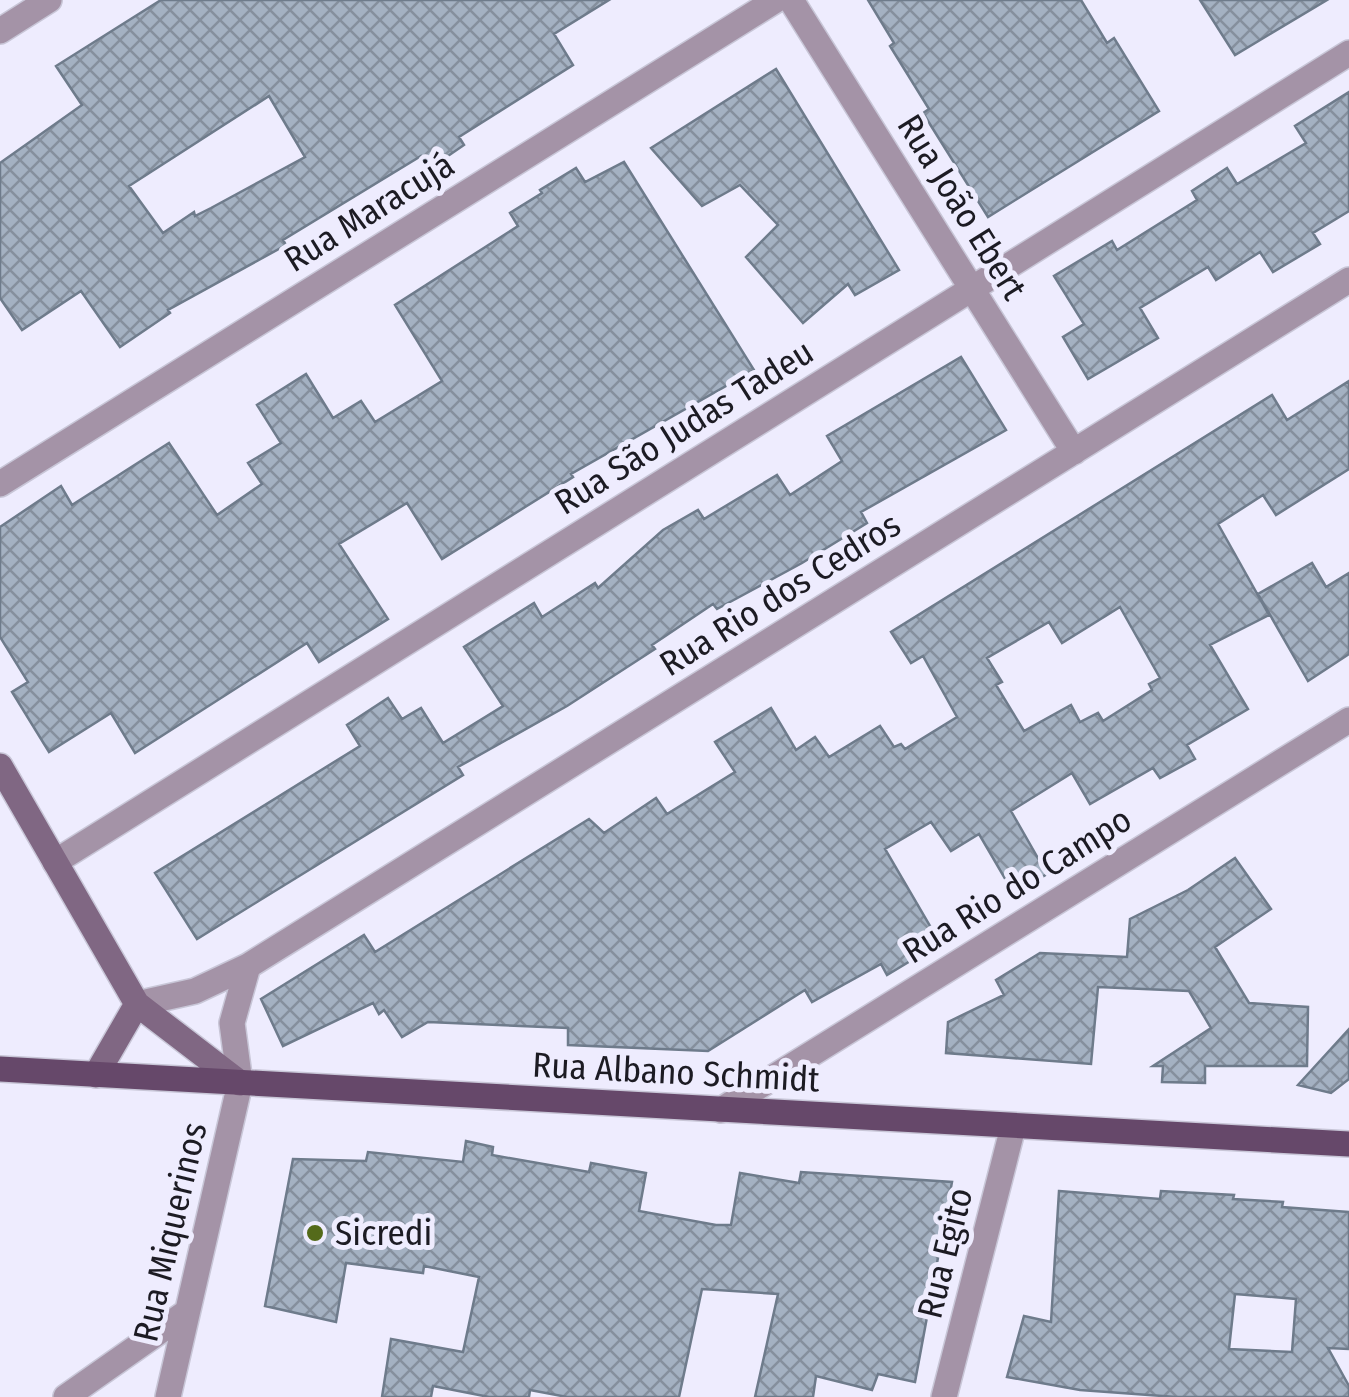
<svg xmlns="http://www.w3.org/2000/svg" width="1349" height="1397" viewBox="0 0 1349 1397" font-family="'Fira Sans Condensed',sans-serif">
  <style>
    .building { fill: url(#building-cross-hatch); stroke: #6e7b8b; stroke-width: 2.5; fill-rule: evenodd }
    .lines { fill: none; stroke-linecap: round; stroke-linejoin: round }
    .street-casing { stroke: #c8c6d7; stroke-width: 28 }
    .secondary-casing { stroke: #c8c6d7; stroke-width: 28 }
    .primary-casing { stroke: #c8c6d7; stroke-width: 28 }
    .street { stroke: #a493a7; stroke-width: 25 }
    .secondary { stroke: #806783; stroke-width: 25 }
    .primary { stroke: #66486a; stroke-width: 25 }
    .poi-dot { fill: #546a1a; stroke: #eeecfe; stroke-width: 4 }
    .labels { text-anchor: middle; stroke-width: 10; stroke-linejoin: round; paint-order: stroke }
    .street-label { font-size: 35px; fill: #1c1b23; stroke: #eeecfe }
    .poi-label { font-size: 35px; fill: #1c1b23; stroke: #eeecfe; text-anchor: start }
  </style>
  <defs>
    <pattern id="building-cross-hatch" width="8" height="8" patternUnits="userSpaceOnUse" patternTransform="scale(2.5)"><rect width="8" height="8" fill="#a4b1c2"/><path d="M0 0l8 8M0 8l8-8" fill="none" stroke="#858f9d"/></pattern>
  </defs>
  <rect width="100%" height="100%" fill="#eeecfe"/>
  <path class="building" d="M161 0H609L554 34 573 65 459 137 464 145 429 169 421 156 283 240 286 245 168 310 170 313 120 347 81 291 22 330 0 298V163L82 105 56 66ZM269 96 305 157 211 208 195 216 194 212 163 233 129 186Z
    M868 0H1081L1107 43 1114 38 1159 111 988 217 923 113 929 109 890 46 894 43Z
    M1200 0H1327L1235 55Z
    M776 69 899 270 855 295 848 284 803 323 746 257 778 225 740 185 702 206 651 148Z
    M1349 92V211L1313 233 1320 244 1273 272 1260 252 1216 280 1208 267 1140 308 1158 338 1088 379 1063 337 1084 324 1054 276 1112 241 1117 250 1197 200 1192 191 1227 168 1237 184 1306 143 1295 126Z
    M624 162 754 370 571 474 573 477 442 559 407 503 339 544 388 619 319 662 307 643 135 753 111 713 49 752 12 692 28 682 0 637V527L61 486 72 505 169 443 217 515 262 484 248 463 281 443 257 405 306 374 333 418 361 401 375 422 442 381 395 305 518 226 510 213 542 193 540 190 576 168 585 182Z
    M961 357 1006 430 861 512 867 523 802 563 717 609 713 604 652 645 655 649 567 706 458 767 463 775 197 939 155 873 360 746 347 725 388 698 402 719 421 708 443 743 503 706 464 647 534 603 542 617 595 583 598 588 663 530 698 510 704 519 777 475 790 495 842 461 827 436Z
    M1349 381V469L1276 515 1263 495 1218 524 1269 615 1210 645 1248 709 1187 745 1195 759 1160 778 1153 768 1090 804 1072 773 1011 811 1047 874 1014 894 979 834 951 851 931 822 885 849 940 943 887 975 881 964 812 1002 805 990 708 1051 568 1045V1028L428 1022 402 1037 384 1010 379 1014 373 1003 283 1046 261 999 364 935 375 952 589 819 604 833 656 798 667 814 735 772 715 742 771 708 796 750 815 737 829 757 880 726 894 747 901 744 905 749 957 717 923 656 911 663 891 632 1272 395 1287 420ZM1120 607 1160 678 1149 684 1152 690 1103 721 1098 713 1080 722 1071 705 1024 731 996 685 1002 682 987 658 1049 622 1062 643Z
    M1312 563 1326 587 1349 573V654L1308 681 1258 594Z
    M1235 858 1271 909 1215 947 1249 1003 1308 1007 1307 1066H1205V1083L1162 1082 1163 1066H1153L1211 1028 1189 991 1098 987 1091 1064 946 1053 948 1022 1004 995 996 980 1040 953 1127 957 1130 919 1188 890Z
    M1349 1029V1079L1331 1093 1298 1085Z
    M466 1141 493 1147 492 1155 589 1172 591 1163 646 1173 639 1211 716 1225H731L740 1173 799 1183 801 1172 952 1182 915 1382 878 1374 872 1390 816 1376 813 1397H755L778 1294 702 1289 679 1397H567L530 1390 529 1397H489L433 1386 431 1397H382L391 1339 463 1352 479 1277 424 1266 423 1273 346 1263 336 1322 265 1306 293 1159 366 1161 368 1152 463 1162Z
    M1059 1191 1160 1199 1161 1191 1234 1195 1233 1199 1283 1202 1282 1207 1349 1212V1349L1328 1348 1349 1386V1397H1176L1080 1390 1007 1377 1024 1316 1051 1322ZM1235 1294 1296 1299 1292 1352 1229 1349Z"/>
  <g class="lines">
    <g class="street-casing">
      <path id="street" d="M791 0 1074 452
        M0 31 49 0
        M0 484 776 0
        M55 862 1349 53
        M137 1004 195 991 248 966 1349 280
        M721 1110 1349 720
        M66 1397 187 1312
        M168 1397 240 1083 232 1023 248 966
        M944 1397 1013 1127"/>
    </g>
    <g class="secondary-casing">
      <path id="secondary" d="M0 766 137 1004 240 1083
        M96 1075 137 1004"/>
    </g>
    <g class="primary-casing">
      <path id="primary" d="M0 1069 1349 1144"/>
    </g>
    <use href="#street" class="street"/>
    <use href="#secondary" class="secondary"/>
    <use href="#primary" class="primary"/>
  </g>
  <circle class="poi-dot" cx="315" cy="1233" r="10"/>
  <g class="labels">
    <g class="street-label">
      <text transform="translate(962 207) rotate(58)" y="12">Rua João Ebert</text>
      <text transform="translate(369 212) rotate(-32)" y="12">Rua Maracujá</text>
      <text transform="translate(684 427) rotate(-32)" y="12">Rua São Judas Tadeu</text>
      <text transform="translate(780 594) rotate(-32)" y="12">Rua Rio dos Cedros</text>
      <text transform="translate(1017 885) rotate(-32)" y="12">Rua Rio do Campo</text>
      <text transform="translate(676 1072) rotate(3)" y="12">Rua Albano Schmidt</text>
      <text transform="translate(170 1232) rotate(-77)" y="12">Rua Miquerinos</text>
      <text transform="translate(945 1253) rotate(-76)" y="12">Rua Egito</text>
    </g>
    <g class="poi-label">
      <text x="335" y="1245">Sicredi</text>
    </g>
  </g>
</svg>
